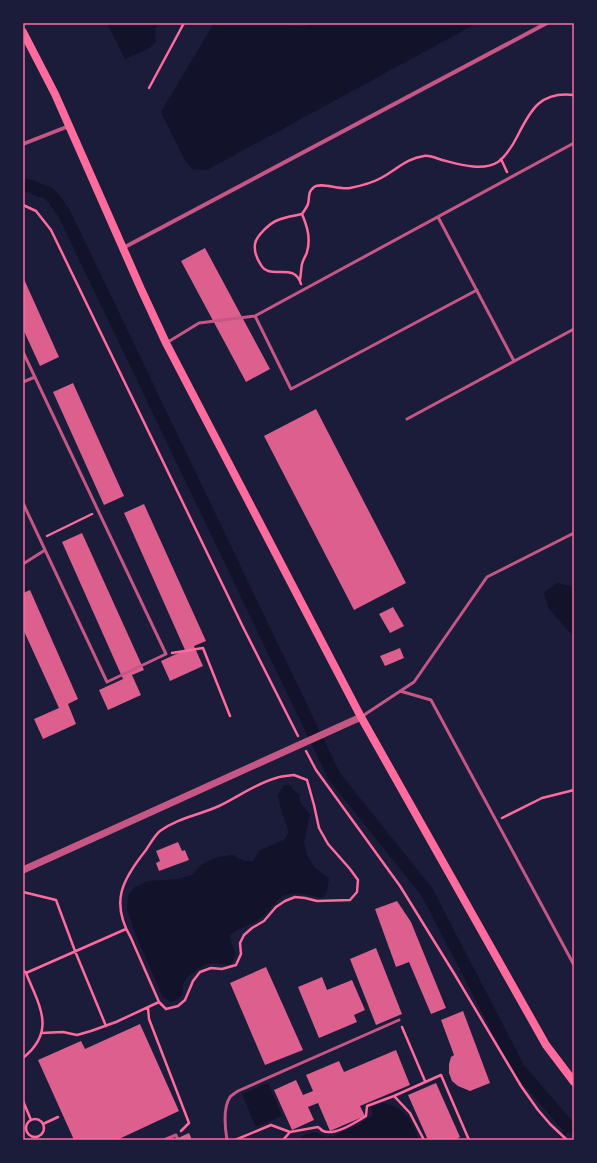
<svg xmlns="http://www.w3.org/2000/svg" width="597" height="1163" viewBox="0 0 597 1163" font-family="Commissioner,sans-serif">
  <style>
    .water { fill: #12122b }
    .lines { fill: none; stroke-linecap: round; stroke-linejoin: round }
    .stream { stroke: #12122b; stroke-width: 4 }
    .canal { stroke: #12122b; stroke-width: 13 }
    .building { fill: #dd5f8e }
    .path { stroke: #ff6b9d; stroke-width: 2.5 }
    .service { stroke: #c65784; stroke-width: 3 }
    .minor { stroke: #c65784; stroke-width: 4 }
    .tertiary { stroke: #c65784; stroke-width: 7 }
    .secondary { stroke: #ff6b9d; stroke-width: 8 }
    .neatline { fill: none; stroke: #ff6b9d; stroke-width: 1.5 }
  </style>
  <rect width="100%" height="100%" fill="#1b1b3a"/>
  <path class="water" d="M107 23H159L155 29 156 41 150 48 125 59Z
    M214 23H279C286 27 307 28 313 23H477L207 170 193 169 186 162 161 112Z
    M557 583 570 586 574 588V637L549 609 544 593Z
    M284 785H290L295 792 299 794 300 802 310 815 304 842 307 855 315 868 329 878 327 891 323 898C310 896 292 889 280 898 273 903 268 913 260 918 251 926 239 927 230 935 231 948 240 951 231 964 224 965 215 962 207 964 200 966 185 978 183 984 183 985 183 990 183 990 183 997 176 1000 171 1002L163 997 137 938 127 910 128 896 135 887 148 881 179 879 192 875 202 864 218 857 233 855 244 861H253L260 850 284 840 289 832 281 810 278 795Z
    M268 1083 282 1116 256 1127 242 1094Z
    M384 1103C407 1109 411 1120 419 1140H297L306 1134 315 1132 326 1137 333 1136 357 1126 368 1118 373 1116 371 1107Z"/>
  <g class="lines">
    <path class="stream" d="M559 1140 571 1126"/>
    <path class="canal" d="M23 185 29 186 50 194 64 213 334 776 427 892 518 1068 565 1123 574 1128"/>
  </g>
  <path class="building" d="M205 248 270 369 246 382 181 261Z
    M23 277 59 357 40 366 23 329Z
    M73 383 124 496 104 505 53 392Z
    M316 409 406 583 354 610 264 436Z
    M144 504 206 641 194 646 203 666 170 681 161 661 185 650 124 513Z
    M82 533 144 670 132 675 141 695 108 710 99 690 123 679 62 542Z
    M30 590 78 699 68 704 76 724 43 739 34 719 59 708 23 629V593Z
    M393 607 404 626 390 633 379 614Z
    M400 648 404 658 385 666 380 656Z
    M178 842 182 851 185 850 189 860 159 871 156 863 160 861 156 851Z
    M397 901 411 922 446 1008 431 1014 409 962 396 967 375 909Z
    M376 948 402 1014 376 1025 350 959Z
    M266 967 303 1050 265 1065 230 983Z
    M322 977 327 990 352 980 365 1010 354 1015 357 1022 319 1038 298 987Z
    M463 1011 490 1083 470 1091 458 1086 452 1081 449 1073V1064L451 1057 454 1055 441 1020Z
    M140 1024 179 1111 119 1139 120 1140H74L38 1060 81 1041 85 1049Z
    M396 1050 410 1085 360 1106 365 1116 330 1131 318 1103 308 1107 314 1120 292 1130 274 1090 296 1080 303 1095 313 1091 306 1075 339 1061 344 1072Z
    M436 1083 460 1137 455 1140H428L408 1095Z
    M189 1133 192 1140H179L178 1138Z"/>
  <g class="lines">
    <path class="path" d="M149 88 184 23
      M501 159 507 172
      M23 205 36 211 51 230 242 625 298 736
      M300 280C301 274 301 269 302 264 303 259 306 256 307 252 311 238 307 226 302 214
      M301 284C294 261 270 281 261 265 257 259 254 251 255 244 256 236 270 223 278 220 285 217 294 216 302 214 304 211 307 207 308 204 310 197 307 193 314 187 321 182 339 190 350 188 360 186 372 183 381 178 396 170 407 158 424 156 429 155 436 158 442 160 458 164 482 172 498 162 507 155 513 145 518 135 531 109 541 91 574 95
      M47 536 92 514
      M172 653 203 648 230 716
      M306 751 316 770 400 886 455 975 521 1086 538 1110 550 1124 567 1140
      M294 775 307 780 314 805 319 828 328 844 350 869 358 880 357 892 350 900 317 901 305 898 295 897 285 901 276 907 264 921 252 928 244 935 240 943 241 954 236 965 222 969 211 968 200 972 193 981 185 1000 178 1006 166 1009 159 1002 131 938C110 902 122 880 146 850 150 844 155 835 160 831 178 818 199 815 219 806 238 797 255 784 276 778 281 776 288 776 294 775Z
      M502 818 542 798 574 790
      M23 892 56 900 75 951 106 1026
      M23 970 26 973
      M148 1008 149 1019 189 1123 181 1131
      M402 1027 425 1081
      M41 1033 63 1032 77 1035 91 1031 116 1022 159 1002
      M23 1058C57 1031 39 1005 26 973L126 929
      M394 1096 441 1075 469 1140
      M23 1101 31 1120
      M26 1128a9 9 0 1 1 18 0a9 9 0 1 1-18 0Z
      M43 1124 58 1117
      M235 1140 271 1125 290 1132
      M283 1140 290 1132 318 1127C320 1128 321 1130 323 1131 335 1136 356 1122 366 1116L367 1106 394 1096 410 1113 424 1140"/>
    <path class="service" d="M438 217 514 361
      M255 316 291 389 477 290
      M168 342 199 323 255 316 574 143
      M23 352 166 654 107 682 23 503
      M23 382 35 377
      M407 419 574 329
      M23 564 45 550
      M400 691 431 700 574 965
      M361 717 414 682 487 577 574 533
      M164 1140 176 1135 178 1140
      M227 1140C225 1128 223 1108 230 1097 232 1095 235 1093 238 1091L399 1020"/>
    <path class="minor" d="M23 144 69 126
      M123 248 547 23"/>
    <path class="tertiary" d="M23 870 361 717"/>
    <path class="secondary" d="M23 32 55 94 141 289 166 343 361 717 546 1045 574 1082"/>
  </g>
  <rect width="597" height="1163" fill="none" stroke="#1b1b3a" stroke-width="48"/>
  <rect x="24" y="24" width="549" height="1115" class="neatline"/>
</svg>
